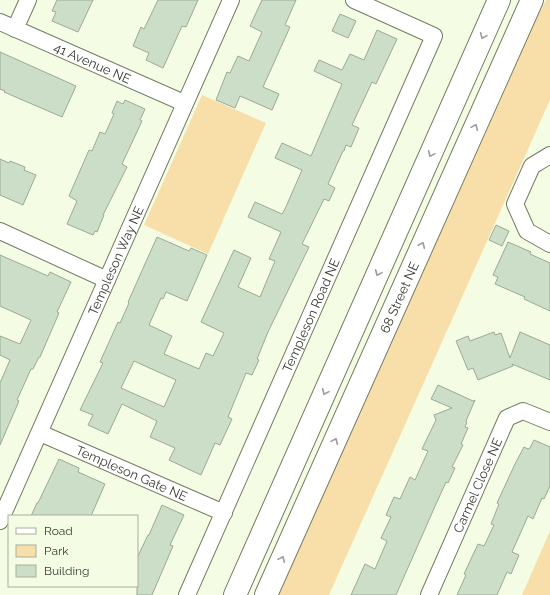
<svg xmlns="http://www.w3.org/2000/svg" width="550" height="595" viewBox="0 0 550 595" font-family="Raleway,sans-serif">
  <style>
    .green { fill: #f8dea9 }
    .building { fill: #ccdec8; stroke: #9aaa96; fill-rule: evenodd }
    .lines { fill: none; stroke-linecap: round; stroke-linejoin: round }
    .minor-casing { stroke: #747b64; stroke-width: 18 }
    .secondary-casing { stroke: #747b64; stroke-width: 24 }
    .minor { stroke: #fff; stroke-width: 16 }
    .secondary { stroke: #fff; stroke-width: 22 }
    .oneway { stroke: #9c9d98 }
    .labels { text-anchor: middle; stroke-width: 4; stroke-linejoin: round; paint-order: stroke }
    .street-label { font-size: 13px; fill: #383b31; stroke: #f4fde3 }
  </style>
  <rect width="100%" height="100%" fill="#f4fde3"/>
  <path class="green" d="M546 0H550V100L329 595H276L528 36Z
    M202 95 266 123 208 254 144 225Z
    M550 531V595H522Z"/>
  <path class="building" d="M57 0H93L78 32 52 21 56 12 52 11Z
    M158 0H198L186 27 182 26 163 68 146 60 149 53 133 46 141 27 144 29Z
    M262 0H296L285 25 290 27 263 87 279 94 272 110 240 96 235 108 216 100 227 72 230 73 238 56 249 61 262 32 250 26Z
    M340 14 356 21 348 38 332 31Z
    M377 30 397 39 376 84 372 82 352 125 359 128 351 147 346 145 344 151H343L328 184 335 188 329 201 324 199 302 244 309 247 268 332 257 359 259 360 252 375 246 373 228 417 232 419 220 445 215 443 201 475 169 460 175 448 150 437 157 421 122 404 108 434 88 425 93 415 80 410 103 363 100 362 118 322 120 323 129 303 128 302 157 237 189 251 191 248 207 255 187 301 166 292 163 299 161 298 149 325 172 336 164 354 199 369 206 353 213 356 224 333 201 322 234 250 251 258 238 287 260 297 275 261 269 259 281 232 248 217 255 202 282 214 285 209 302 170 275 158 282 143 311 156 342 84 314 71 319 60 342 70 350 54 364 60ZM134 361 176 380 164 407 121 388Z
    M0 52 76 86 62 117 4 92 5 91 0 89Z
    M125 100 145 109 140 120 142 121 122 164 127 167 103 215H104L97 232 95 231 93 235 67 224 77 201 69 196 89 150 92 151 100 132 105 134 114 114 112 113 117 101 123 104Z
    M0 159 9 163 10 161 25 167 24 170 36 175 23 205 0 195Z
    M496 225 509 231 502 246 489 240Z
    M508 242 531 252 530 254 550 263V311L524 299 525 297 495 284 498 277 493 275Z
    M0 255 48 276 50 272 71 282 57 312 59 313 40 357H39L33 369H31L17 400 19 401 0 445V383L10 360 0 355V336L20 344 31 320 0 306Z
    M494 332 495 335 501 333 510 358 520 332 550 345V380L512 364 513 366 478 380 473 368 468 370 456 341 468 336 470 341Z
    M438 385 473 401 475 400 466 421 467 422 465 427 468 428 461 444 463 445 452 467 455 468 448 483 446 482 436 504 396 595H351L365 564 375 569 387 541 381 538 391 517 386 515 394 497 400 499 410 477 415 480 428 451 422 449 436 420 434 415 452 408 431 399Z
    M534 440 550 447V486L544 499 542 498 533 519 528 516 512 552 519 555 511 574 507 572 497 595H457L466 575 464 574 478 544 484 546 494 525 491 524 499 504 497 503 515 464 524 447 528 449 530 448Z
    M59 459 79 468 78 472 105 484 91 516H31L37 503H38Z
    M162 505 184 515 170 545 173 546 152 595H137V558L148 535H149Z"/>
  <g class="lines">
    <g class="minor-casing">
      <g id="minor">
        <path id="s1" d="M0 22 184 103"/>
        <path d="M15 29 28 0"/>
        <path d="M550 155 532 166 515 204 527 231 550 244"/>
        <path d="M0 231 107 280"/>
        <path id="s2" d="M40 433 224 513"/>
        <path id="s3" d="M0 521 231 0"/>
        <path id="s4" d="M187 595 434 36 354 0"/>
        <path id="s5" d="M429 595 507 418 523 411 550 422"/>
      </g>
    </g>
    <g class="secondary-casing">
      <g id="secondary">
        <path d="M235 595 499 0"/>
        <path id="s6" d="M266 595 532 0"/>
      </g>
    </g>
    <use href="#minor" class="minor"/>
    <use href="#secondary" class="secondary"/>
  </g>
  <defs><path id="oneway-chevron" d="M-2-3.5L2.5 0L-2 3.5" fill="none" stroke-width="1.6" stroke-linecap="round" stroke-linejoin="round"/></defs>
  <g class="oneway">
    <use href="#oneway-chevron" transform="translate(483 36) rotate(114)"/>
    <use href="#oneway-chevron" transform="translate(475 127) rotate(-66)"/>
    <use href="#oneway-chevron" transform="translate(431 154) rotate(114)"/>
    <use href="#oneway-chevron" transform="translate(422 245) rotate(-66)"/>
    <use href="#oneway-chevron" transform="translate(378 273) rotate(114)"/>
    <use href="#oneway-chevron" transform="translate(325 392) rotate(114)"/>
    <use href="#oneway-chevron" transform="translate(335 441) rotate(-66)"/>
    <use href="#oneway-chevron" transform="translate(282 559) rotate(-66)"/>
  </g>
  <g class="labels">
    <g class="street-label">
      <text dy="5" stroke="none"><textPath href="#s1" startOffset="101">41 Avenue NE</textPath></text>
      <text dy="5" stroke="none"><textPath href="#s3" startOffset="285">Templeson Way NE</textPath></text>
      <text dy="5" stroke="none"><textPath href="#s6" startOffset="326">68 Street NE</textPath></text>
      <text dy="5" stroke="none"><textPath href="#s4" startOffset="306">Templeson Road NE</textPath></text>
      <text dy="5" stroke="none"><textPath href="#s2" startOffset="100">Templeson Gate NE</textPath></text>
      <text dy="5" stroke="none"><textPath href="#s5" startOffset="120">Carmel Close NE</textPath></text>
    </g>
  </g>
  <rect x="8" y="515" width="130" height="72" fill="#f4fde3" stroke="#a9af9c"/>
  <rect x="16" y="528" width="20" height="6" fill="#ffffff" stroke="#a9af9c"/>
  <text x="44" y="535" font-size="12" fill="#383b31">Road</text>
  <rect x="16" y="545" width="20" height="12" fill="#f8dea9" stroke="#a9af9c"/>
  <text x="44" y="555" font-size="12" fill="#383b31">Park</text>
  <rect x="16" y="565" width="20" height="12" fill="#ccdec8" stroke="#a9af9c"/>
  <text x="44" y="575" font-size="12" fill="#383b31">Building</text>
</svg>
